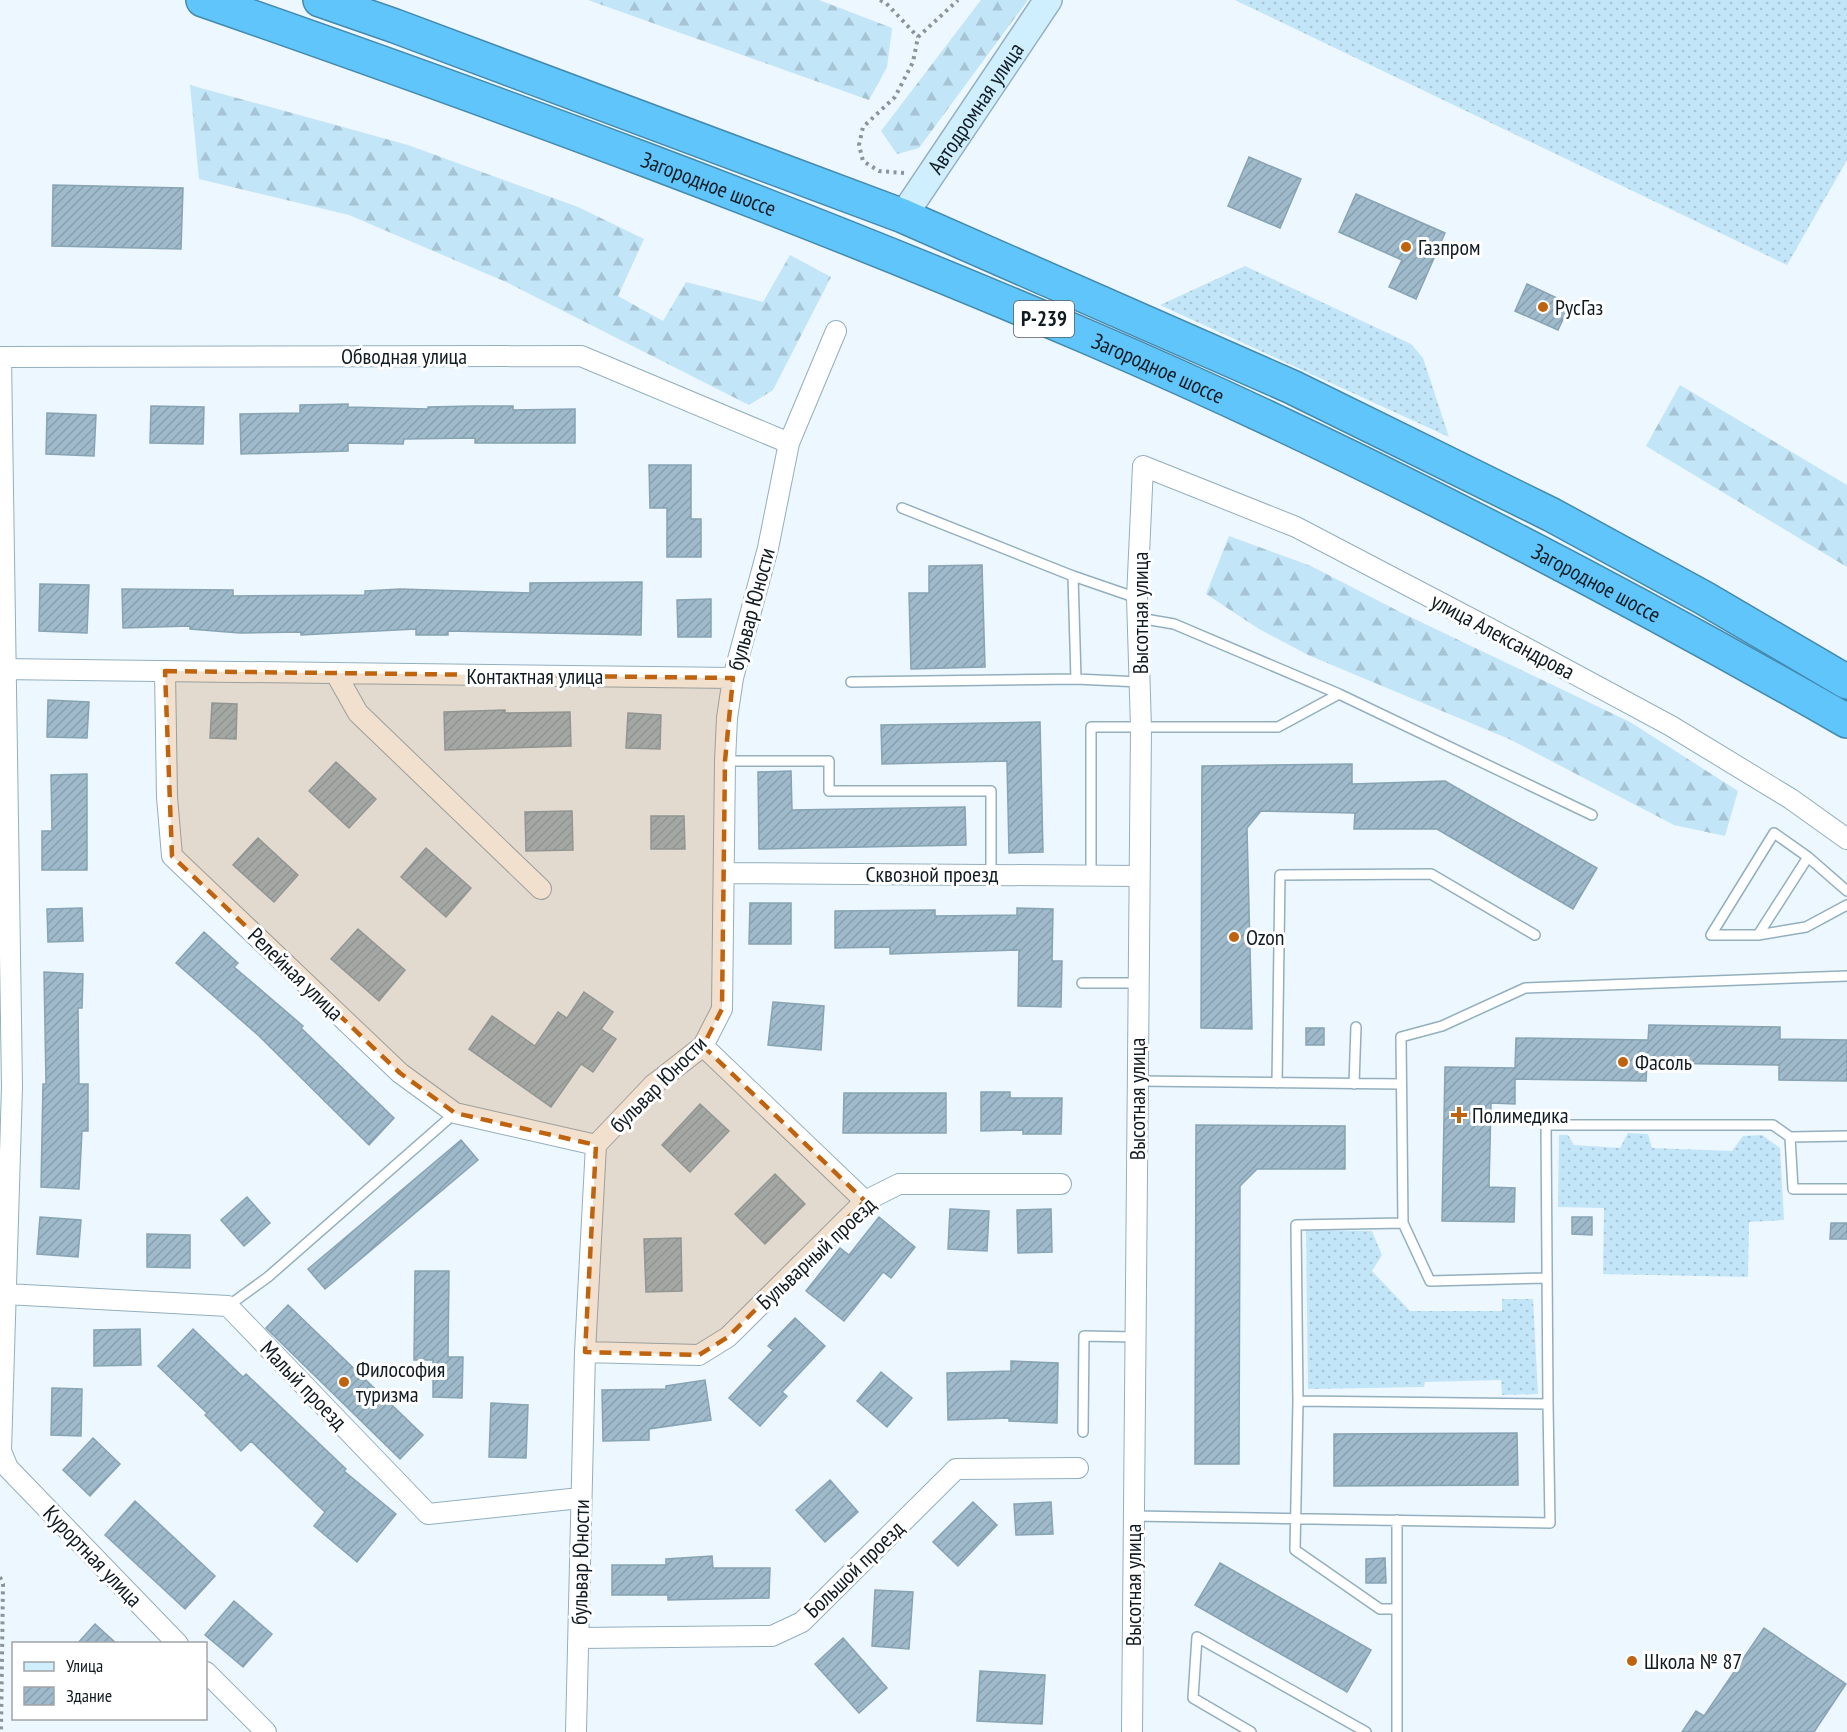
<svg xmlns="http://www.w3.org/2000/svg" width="1847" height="1732" viewBox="0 0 1847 1732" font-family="'PT Sans Narrow',sans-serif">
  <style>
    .grass { fill: url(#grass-dots) }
    .forest { fill: url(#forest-firs) }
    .building { fill: url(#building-hatch); stroke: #87a3b4; stroke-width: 1.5 }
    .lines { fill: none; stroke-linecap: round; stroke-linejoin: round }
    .lane-casing { stroke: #93afbf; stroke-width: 12 }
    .street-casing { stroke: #93afbf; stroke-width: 22 }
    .secondary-casing { stroke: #93afbf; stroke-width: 30 }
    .highway-casing { stroke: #448aae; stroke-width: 36 }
    .path { stroke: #8a949c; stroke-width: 4; stroke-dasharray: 3 4.5; stroke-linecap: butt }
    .lane { stroke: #fff; stroke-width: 9 }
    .street { stroke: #fff; stroke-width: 20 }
    .secondary { stroke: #cfeefe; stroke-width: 27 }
    .highway { stroke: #60c5fa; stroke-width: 33 }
    .marked { fill: #bf630e; fill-opacity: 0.2; stroke: #bf630e; stroke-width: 4.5; stroke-dasharray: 12 8; stroke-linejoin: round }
    .poi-dot { fill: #bf630e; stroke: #fff; stroke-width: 2 }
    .labels { text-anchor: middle; stroke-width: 6; stroke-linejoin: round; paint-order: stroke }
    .shield { fill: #fff; stroke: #585f64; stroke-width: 1.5 }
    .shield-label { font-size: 21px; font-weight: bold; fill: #111b22 }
    .street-label { font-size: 22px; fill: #111b22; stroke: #fff }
    .poi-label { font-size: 22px; fill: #111b22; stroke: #fff; text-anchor: start }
  </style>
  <defs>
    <pattern id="grass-dots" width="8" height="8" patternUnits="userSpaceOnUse" patternTransform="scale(1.5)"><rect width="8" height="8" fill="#c3e5f8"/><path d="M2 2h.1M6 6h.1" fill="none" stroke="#a6c4d4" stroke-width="1.8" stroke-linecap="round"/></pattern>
    <pattern id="forest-firs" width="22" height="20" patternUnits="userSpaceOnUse" patternTransform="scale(1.5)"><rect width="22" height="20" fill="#c3e5f8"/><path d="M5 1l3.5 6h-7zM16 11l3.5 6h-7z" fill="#a6c4d4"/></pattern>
    <pattern id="building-hatch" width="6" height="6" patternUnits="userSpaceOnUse" patternTransform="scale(1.5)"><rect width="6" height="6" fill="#9ebacb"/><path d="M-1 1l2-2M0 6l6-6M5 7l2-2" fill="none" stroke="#879fae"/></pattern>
  </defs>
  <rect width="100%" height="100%" fill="#ecf7ff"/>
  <path class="grass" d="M1235 0H1847V160L1787 265Z
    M1245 266 1411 344 1423 358 1449 437 1160 305Z
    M1628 1133 1648 1134 1652 1148 1732 1151 1743 1136 1762 1135 1780 1148 1784 1220 1749 1222 1748 1277 1603 1274 1604 1208 1558 1207 1559 1135H1568L1574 1145 1620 1148Z
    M1306 1230 1372 1231 1382 1255 1372 1271 1410 1311H1502V1299H1533L1538 1394 1502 1395 1501 1380 1425 1382 1424 1387 1308 1389Z"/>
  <path class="forest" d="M588 0H819L892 28 887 67 869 100Z
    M981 0H1028L919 148 897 154 881 131Z
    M190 85 408 145 578 207 644 239 618 296 663 321 686 282 763 302 790 255 831 277 773 390 749 405 506 282 349 215 199 179Z
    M1680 385 1847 485V567L1646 446Z
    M1229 536 1311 566 1400 612 1630 722 1738 791 1725 836 1674 825 1509 739 1308 655 1259 629 1206 594Z"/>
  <path class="building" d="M1249 157 1301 179 1280 228 1228 206Z
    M53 185 183 188 181 249 52 246Z
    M1356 194 1445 233 1416 299 1389 287 1402 260 1339 232Z
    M1527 284 1570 304 1558 330 1515 311Z
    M348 404V407L428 409V407L475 406H513V410L575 409V443H475V438L404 439 403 444 348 443V451L241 454 240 414 300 413V405Z
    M151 406 204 407 203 444 150 443Z
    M47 413 96 415 94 456 46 454Z
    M649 465H691V519H701V557H667V508H650Z
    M982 565 985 667 911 669 909 593H929V566Z
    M642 582 641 635 448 631V635H416V629L301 635V632L240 633 190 629V626L123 628 122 589 233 590V596L365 595V591L400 589 530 593V583Z
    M40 584 89 585 87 633 39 631Z
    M711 599V637H678L677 600Z
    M48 700 89 702 87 738 47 737Z
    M212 703 237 704 236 739 210 738Z
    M505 710V713L570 712 571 746 445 750 444 712Z
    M628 713 661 715 660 749 626 748Z
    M1040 722 1043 852 1009 853 1007 761 882 764 881 725Z
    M336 762 376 799 349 828 309 791Z
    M1352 764V784L1445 781 1597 868 1573 909 1437 829H1354L1355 813 1261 811 1247 828 1252 1029 1201 1028 1202 766Z
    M791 771 792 810 965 807 966 845 759 849 758 772Z
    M87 774V870H42V831H52L51 775Z
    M572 811 573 850 526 851 525 812Z
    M651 816H684L685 849H651Z
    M258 838 298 875 274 902 233 865Z
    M426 848 471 888 446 917 401 877Z
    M750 903H791V944H749Z
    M82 908 83 941 48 942 47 909Z
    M1017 908 1053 909 1052 961H1062L1061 1007 1018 1006 1019 950 890 954V947L835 948V911L935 910V916L1017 915Z
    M358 929 405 970 379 1001 331 959Z
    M204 932 238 963 234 967 303 1026 301 1028 394 1118 369 1145 258 1035 176 963Z
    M44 972 83 974 82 1008H78L79 1084H88V1131H82L79 1189 41 1187 43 1084H46Z
    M584 992 613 1012 601 1029 616 1039 593 1072 581 1064 551 1107 469 1049 492 1016 535 1046 558 1012 567 1018Z
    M773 1002 824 1006 821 1050 768 1045Z
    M1649 1025 1780 1027V1039L1847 1040V1081L1779 1080V1065L1647 1063 1646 1081 1515 1079V1104L1491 1103 1489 1187 1515 1188 1514 1222 1442 1221 1445 1067 1515 1068 1516 1038 1648 1040Z
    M1306 1028H1324V1045H1306Z
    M981 1092H1010V1098H1062L1061 1134H1023V1130L981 1131Z
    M844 1093H946V1133H843Z
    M700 1104 729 1131 690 1172 662 1145Z
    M1196 1125 1345 1126V1169H1257L1240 1186 1239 1464H1195Z
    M461 1140 478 1160 325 1289 308 1269Z
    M775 1174 805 1204 765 1244 735 1214Z
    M247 1197 270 1223 244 1246 221 1220Z
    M950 1209 989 1211 987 1251 948 1249Z
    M1051 1209 1052 1252 1018 1253 1017 1210Z
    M40 1217 81 1220 78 1257 37 1254Z
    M879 1217 915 1247 891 1278 883 1272 844 1321 806 1291 840 1248 849 1255Z
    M1572 1217H1592V1235L1572 1234Z
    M1831 1223H1847V1239H1830Z
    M147 1234 190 1235V1268L147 1267Z
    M681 1238 682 1291 646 1292 644 1239Z
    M415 1271H449L448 1357H463L462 1398 433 1397V1360H414Z
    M288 1305 423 1435 400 1459 266 1328Z
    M795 1318 825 1346 782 1392 787 1396 760 1426 729 1398 773 1350 768 1346Z
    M140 1329 141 1365 94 1366V1330Z
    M193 1329 243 1377 246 1374 346 1469 344 1471 396 1514 357 1562 314 1526 325 1512 251 1441 241 1451 205 1415 207 1413 158 1366Z
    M1011 1361 1058 1363 1057 1423 1009 1421V1418L948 1420 947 1373 1011 1371Z
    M881 1372 912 1398 887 1427 857 1401Z
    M705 1380 711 1420 649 1429V1440L603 1441 602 1390 666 1389V1386Z
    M52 1388 82 1389 81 1436 51 1435Z
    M491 1403 528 1405 526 1458 489 1457Z
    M1517 1433 1518 1485 1334 1486V1434Z
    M93 1438 120 1464 90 1496 63 1470Z
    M830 1480 858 1512 825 1542 796 1510Z
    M135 1501 215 1576 185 1609 105 1535Z
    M973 1502 997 1525 958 1566 933 1542Z
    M1051 1502 1053 1534 1016 1535 1014 1504Z
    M712 1556 713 1568H770L769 1598 668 1600V1595H612V1565H666V1559Z
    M1385 1558 1386 1583H1366V1559Z
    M1220 1563 1371 1650 1347 1692 1195 1605Z
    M875 1590 913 1592 909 1649 872 1646Z
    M234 1601 272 1634 243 1667 205 1635Z
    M95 1624 117 1644H77Z
    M1764 1628 1846 1684 1814 1732H1682L1696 1711 1704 1716Z
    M843 1638 887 1688 859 1713 815 1664Z
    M980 1671 1045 1675 1042 1724 977 1721Z"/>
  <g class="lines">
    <g class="lane-casing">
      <path id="lane" d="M902 508 1073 576 1137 598
        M1073 576 1076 679 1140 682
        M1139 618 1174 624 1339 694 1592 815
        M851 682 1076 679
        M725 761H829V791H991V874
        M1091 874V727H1278L1339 694
        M1847 891 1808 857 1774 833 1711 935H1758L1806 927 1847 905
        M1758 935 1808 857
        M1082 983H1138
        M1138 1081 1401 1084
        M1277 1083 1280 875 1431 874 1535 935
        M1354 1084 1356 1027
        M1790 1137 1793 1189H1847
        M1547 1278 1430 1281 1403 1223 1401 1037 1442 1026 1525 988 1847 976
        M228 1306 268 1277 455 1113
        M1298 1401 1296 1225 1403 1223
        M1548 1404 1546 1125H1773L1790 1137 1847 1136
        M1083 1432 1084 1336 1135 1337
        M1133 1516C1272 1518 1411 1521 1550 1523L1548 1404 1298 1401 1295 1550 1380 1609H1395
        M1397 1520V1732
        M1251 1732 1193 1698 1197 1637 1366 1732"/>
    </g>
    <g class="street-casing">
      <path id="street" d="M0 669 733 678
        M165 671 167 797 172 856 400 1073 455 1113 596 1145
        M336 674 358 713 541 889
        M724 873 1139 876
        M703 1046 865 1201
        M6 1294 228 1306 428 1514 580 1498
        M585 1352 699 1355 728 1337 865 1201 899 1184H1061
        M579 1638 772 1636 802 1622 956 1469 1078 1468
        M178 1644 8 1468 1 1451 12 1087 1 357 581 356 789 443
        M206 1672 266 1732
        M576 1732 585 1352 596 1145 653 1085 703 1046 722 1009 725 761 727 718 733 678 768 548 789 443 836 331
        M1132 1732 1141 728 1137 598 1143 466 1296 527 1489 628 1671 726 1791 799 1847 839"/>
    </g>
    <g class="secondary-casing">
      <g id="secondary">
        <path id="s1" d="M903 216 1048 0"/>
      </g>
    </g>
    <g class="highway-casing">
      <g id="highway">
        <path id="s2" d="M203 0C502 104 799 213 1090 338 1349 449 1602 581 1847 721"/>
        <path d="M320 0 395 26 903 216 1292 387 1552 515 1704 598 1847 682"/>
      </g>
    </g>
    <path class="path" d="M880 0 886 3 918 37
      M904 173 879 171 863 161 859 145 863 127 895 97 913 62 918 37 958 0
      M0 1577 3 1584 1 1732"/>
    <use href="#lane" class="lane"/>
    <use href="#street" class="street"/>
    <use href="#secondary" class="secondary"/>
    <use href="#highway" class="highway"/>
  </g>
  <path class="marked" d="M165 671 733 678 725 761 722 1009 703 1046 865 1201 728 1337 699 1355 585 1352 596 1145 455 1113 400 1073 172 856Z"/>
  <g class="poi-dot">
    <circle cx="1406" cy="247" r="6"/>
    <circle cx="1543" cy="307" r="6"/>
    <circle cx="1234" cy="937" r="6"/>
    <circle cx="1623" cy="1062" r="6"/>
    <path d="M1456 1106h6v6h6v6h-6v6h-6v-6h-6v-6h6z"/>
    <circle cx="344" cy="1382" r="6"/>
    <circle cx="1632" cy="1661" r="6"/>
  </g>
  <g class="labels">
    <rect class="shield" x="1014" y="301" width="60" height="36" rx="4.5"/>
    <g class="shield-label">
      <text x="1044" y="326">Р-239</text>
    </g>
    <g class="street-label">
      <text dy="8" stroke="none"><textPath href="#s1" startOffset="130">Автодромная улица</textPath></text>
      <text dy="8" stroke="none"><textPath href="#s2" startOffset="538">Загородное шоссе</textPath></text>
      <text x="404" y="364">Обводная улица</text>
      <text dy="8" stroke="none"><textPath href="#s2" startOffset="1024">Загородное шоссе</textPath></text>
      <text dy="8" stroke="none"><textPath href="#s2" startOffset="1512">Загородное шоссе</textPath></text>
      <text transform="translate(751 609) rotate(-75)" y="8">бульвар Юности</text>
      <text transform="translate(1140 613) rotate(-90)" y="8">Высотная улица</text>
      <text transform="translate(1503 636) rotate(28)" y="8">улица Александрова</text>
      <text x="535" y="684">Контактная улица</text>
      <text x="932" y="882">Сквозной проезд</text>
      <text transform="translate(296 974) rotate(44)" y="8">Релейная улица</text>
      <text transform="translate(658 1084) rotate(-45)" y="8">бульвар Юности</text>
      <text transform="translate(1137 1099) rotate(-90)" y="8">Высотная улица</text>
      <text transform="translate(816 1253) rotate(-43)" y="8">Бульварный проезд</text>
      <text transform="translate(304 1385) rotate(46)" y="8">Малый проезд</text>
      <text transform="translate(93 1556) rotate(46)" y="8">Курортная улица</text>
      <text transform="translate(580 1562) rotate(-89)" y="8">бульвар Юности</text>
      <text transform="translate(854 1569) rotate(-44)" y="8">Большой проезд</text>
      <text transform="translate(1133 1585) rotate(-90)" y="8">Высотная улица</text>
    </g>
    <g class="poi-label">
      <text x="1418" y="255">Газпром</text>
      <text x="1555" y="315">РусГаз</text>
      <text x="1246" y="945">Ozon</text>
      <text x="1635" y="1070">Фасоль</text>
      <text x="1472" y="1123">Полимедика</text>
      <text x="356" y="1377">Философия<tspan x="356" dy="25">туризма</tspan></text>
      <text x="1644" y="1669">Школа № 87</text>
    </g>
  </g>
  <rect x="12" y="1642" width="195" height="78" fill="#ffffff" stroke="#a0a4a7" stroke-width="1.5"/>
  <rect x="24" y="1662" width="30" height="9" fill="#cfeefe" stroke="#a0a4a7" stroke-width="1.5"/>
  <text x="66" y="1672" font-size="18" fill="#111b22">Улица</text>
  <rect x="24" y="1687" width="30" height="18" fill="url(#building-hatch)" stroke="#a0a4a7" stroke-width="1.5"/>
  <text x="66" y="1702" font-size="18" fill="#111b22">Здание</text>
</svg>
